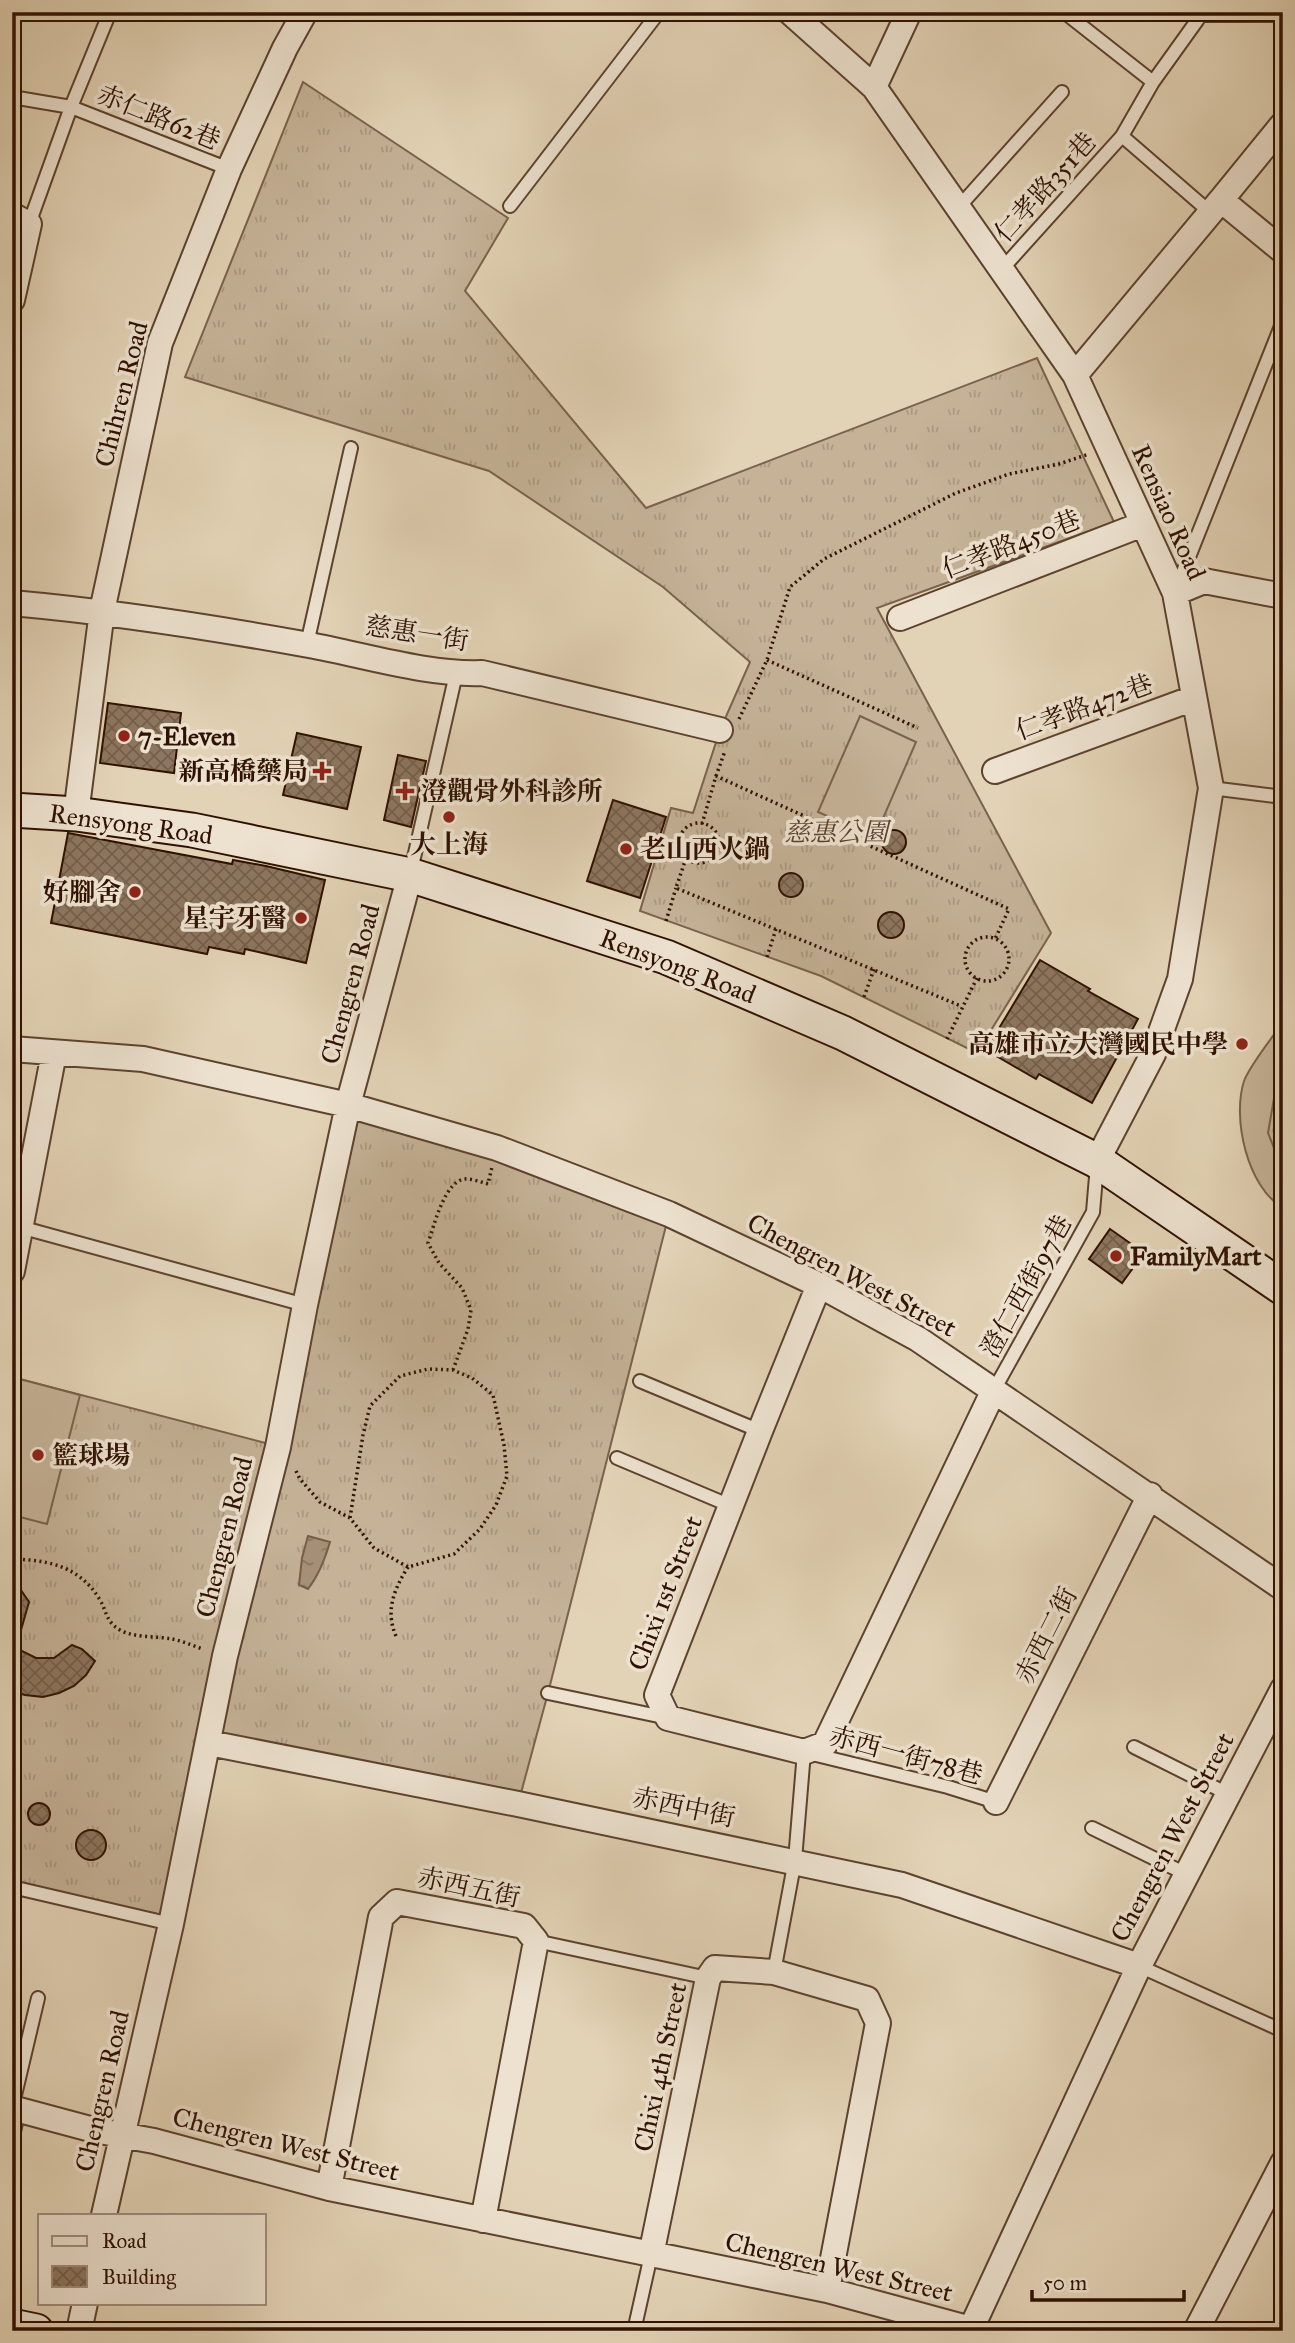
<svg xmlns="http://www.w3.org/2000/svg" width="1295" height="2343" viewBox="0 0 1295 2343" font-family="'IM FELL Great Primer','Noto Serif TC',serif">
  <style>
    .grass { fill: url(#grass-tufts); stroke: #7a624c; stroke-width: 2 }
    .garden { fill: #c5b297; stroke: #7a624c; stroke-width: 2 }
    .water { fill: url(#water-ripples); stroke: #775e48; stroke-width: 2 }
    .building { fill: url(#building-cross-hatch); stroke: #301101; stroke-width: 2 }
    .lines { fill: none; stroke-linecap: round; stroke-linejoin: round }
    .lane-casing { stroke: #5d422e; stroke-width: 16 }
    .street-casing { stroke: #5d422e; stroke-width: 28 }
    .secondary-casing { stroke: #301101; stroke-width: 37 }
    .path { stroke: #301101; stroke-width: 3.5; stroke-dasharray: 2 3.5; stroke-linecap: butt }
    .lane { stroke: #ede2d0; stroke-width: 12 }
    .street { stroke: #ede2d0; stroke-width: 24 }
    .secondary { stroke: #ede2d0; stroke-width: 33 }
    .poi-dot { fill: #8f2418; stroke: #ede2d0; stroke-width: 2.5 }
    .labels { text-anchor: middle; stroke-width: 7; stroke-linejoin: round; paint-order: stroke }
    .street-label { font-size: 26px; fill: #301101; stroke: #ede2d0 }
    .poi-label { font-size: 26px; font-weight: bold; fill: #301101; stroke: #ede2d0; text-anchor: start }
    .park-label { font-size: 26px; font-style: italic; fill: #5d412e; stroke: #ede2d0 }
  </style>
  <defs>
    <pattern id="grass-tufts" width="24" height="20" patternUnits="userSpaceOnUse" patternTransform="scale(1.75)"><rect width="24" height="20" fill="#c5b297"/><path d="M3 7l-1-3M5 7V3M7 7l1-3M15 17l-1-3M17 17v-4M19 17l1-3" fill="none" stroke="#aa9880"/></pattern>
    <pattern id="water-ripples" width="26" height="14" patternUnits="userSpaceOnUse" patternTransform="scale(1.75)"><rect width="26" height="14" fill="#a69178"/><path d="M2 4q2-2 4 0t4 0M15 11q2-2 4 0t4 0" fill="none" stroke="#887560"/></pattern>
    <pattern id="building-cross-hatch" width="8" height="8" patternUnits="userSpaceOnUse" patternTransform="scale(1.75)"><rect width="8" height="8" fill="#8d765f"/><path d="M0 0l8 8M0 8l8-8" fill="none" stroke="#745f4c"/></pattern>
  </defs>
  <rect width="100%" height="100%" fill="#e3d3b6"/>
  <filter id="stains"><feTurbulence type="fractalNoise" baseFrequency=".00286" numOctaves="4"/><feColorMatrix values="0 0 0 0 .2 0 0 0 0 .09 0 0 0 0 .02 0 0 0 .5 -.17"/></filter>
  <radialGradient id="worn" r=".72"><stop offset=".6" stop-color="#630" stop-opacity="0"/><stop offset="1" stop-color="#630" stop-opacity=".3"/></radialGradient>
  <path class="grass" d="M303 82 508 218 465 291 646 508 1037 358 1114 522 877 608 1051 933 977 1053 821 976 640 911 671 808 693 813 720 730 750 662 663 587 489 471 185 377Z
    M1283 1073V1164C1276 1157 1269 1143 1268 1133 1266 1122 1276 1082 1283 1073Z
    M348 1105 669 1214 548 1693 518 1804 209 1744 171 1924 12 1887V1377L273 1445Z"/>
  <path class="garden" d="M860 716 916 742 875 837 818 812Z
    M1283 1022V1073L1277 1081 1268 1133 1278 1158 1283 1164V1208C1247 1187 1232 1118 1244 1081 1250 1065 1272 1038 1283 1022Z
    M12 1377 80 1395 47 1524 12 1515Z"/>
  <path class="water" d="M308 1536 330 1542C325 1559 319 1575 308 1589L299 1585 302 1558Z"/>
  <path class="building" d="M108 703 181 713 174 773 100 763Z
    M297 733 361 747 347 809 283 795Z
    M398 755 426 761 411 827 384 820Z
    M613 800 666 817 640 898 587 881Z
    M882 842a12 12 0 1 1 24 0a12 12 0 1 1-24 0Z
    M68 833 232 864 233 860 266 866 325 880 306 963 245 949 244 954 209 947 207 954 51 923Z
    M779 885a12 12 0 1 1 24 0a12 12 0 1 1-24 0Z
    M878 925a13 13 0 1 1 26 0a13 13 0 1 1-26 0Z
    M1040 960 1090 989 1088 991 1138 1019 1092 1103 1039 1074 1036 1079 986 1050Z
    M1110 1229 1144 1253 1122 1283 1089 1259Z
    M12 1577 29 1602 17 1644 12 1643Z
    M72 1645 82 1649 95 1661 86 1675 74 1686 59 1693 43 1697 25 1695 12 1691V1646L36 1658H54Z
    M28 1814a11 11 0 1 1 22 0a11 11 0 1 1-22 0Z
    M76 1845a15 15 0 1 1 30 0a15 15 0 1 1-30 0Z"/>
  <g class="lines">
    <g class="lane-casing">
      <path id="lane" d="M1064 12 1153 82
        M12 97 71 107 229 169
        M510 206 659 12
        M958 208 1062 92
        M1211 213 1122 136 1153 82 1201 15H1283
        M29 224 71 107 110 12
        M1002 269 1122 136
        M1175 592 1283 321
        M307 644 351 448
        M1211 788 1283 797
        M410 875 456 674
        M20 1227 305 1305
        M640 1381 760 1431
        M994 1390 1093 1212 1097 1165
        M617 1458 731 1506
        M548 1693 668 1718
        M1134 1747 1228 1794
        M1092 1828 1186 1874
        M12 1887 171 1924
        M536 1941 708 1978
        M1139 1966 1283 2031
        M774 1972 795 1860 804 1752 948 1787 996 1802
        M12 2108 38 1998
        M12 2141 19 2109
        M634 2331 651 2255"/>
    </g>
    <g class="street-casing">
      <path id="street" d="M790 12 874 87 1075 375 1175 593 1211 788 1180 979 1153 1054 1097 1161
        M874 87 909 12
        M1283 124 1221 200 1283 251
        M12 215 29 224 12 300
        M1075 375 1221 200
        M1175 593 1204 581 1283 596
        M12 603C112 612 210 627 309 645 364 655 427 675 482 673L720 730
        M900 618 1143 524
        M995 771 1194 698
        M76 814 102 611 160 343 229 169 285 48 305 12
        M12 1049 143 1059 348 1105 497 1148 669 1214 819 1285 918 1339 1283 1588
        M12 1271 54 1053
        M819 1285 760 1431 657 1695 668 1718 804 1752 825 1744 994 1390
        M209 1743 518 1804 902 1885 1139 1966
        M996 1802 1150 1495
        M12 2108 94 2130 154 2141 329 2188 827 2290 971 2329 1139 1966 1283 1689
        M329 2188 381 1917 397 1902 524 1926 536 1941 483 2220
        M104 2215 171 1924 225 1656 278 1447 305 1305 348 1105 410 875
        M651 2255 708 1978 715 1968 774 1972 867 1999 878 2023 827 2290
        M79 2331 85 2303
        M1196 2331 1283 2163"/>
    </g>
    <g class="secondary-casing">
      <path id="secondary" d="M12 810 76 814 192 830 410 875 666 957 843 1033 1097 1161 1283 1288
        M12 2326 36 2331"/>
    </g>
    <path class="path" d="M767 660 918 728
      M739 719 767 660 790 587 824 559 956 493 1009 474 1059 464 1089 454
      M716 776 725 751
      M679 843a20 20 0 1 1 40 0a20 20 0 1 1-40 0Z
      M702 824 716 776 1009 909 995 939
      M686 858 676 888 961 1006
      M666 921 676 888
      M965 959a22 22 0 1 1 44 0a22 22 0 1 1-44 0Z
      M767 957 776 929
      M864 997 874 969
      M947 1039 977 978
      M453 1370 468 1329 471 1310 462 1288 439 1263 428 1243C434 1226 445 1179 466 1179 473 1179 481 1182 488 1184L492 1167
      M296 1471 300 1479 320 1502 350 1518 374 1548 408 1567 454 1554 480 1529 496 1505 507 1476 504 1445 493 1395 472 1378 453 1370 428 1369 400 1376 370 1406 363 1435 350 1518
      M12 1559C48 1560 80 1566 100 1600 107 1612 106 1622 120 1630 134 1638 157 1636 172 1639 183 1641 193 1646 203 1649
      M396 1636C385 1611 394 1589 408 1567"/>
    <use href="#lane" class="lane"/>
    <use href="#street" class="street"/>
    <use href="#secondary" class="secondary"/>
  </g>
  <g class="poi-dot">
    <circle cx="124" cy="736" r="7"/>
    <path d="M318.5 760.5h7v7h7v7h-7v7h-7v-7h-7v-7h7z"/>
    <path d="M401.5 780.5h7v7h7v7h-7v7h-7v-7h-7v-7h7z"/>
    <circle cx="449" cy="817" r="7"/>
    <circle cx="626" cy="849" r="7"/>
    <circle cx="135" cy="892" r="7"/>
    <circle cx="301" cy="918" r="7"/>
    <circle cx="1242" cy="1044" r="7"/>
    <circle cx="1116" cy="1256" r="7"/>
    <circle cx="38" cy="1455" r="7"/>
  </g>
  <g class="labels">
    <g class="street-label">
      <text transform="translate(159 117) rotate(22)" y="9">赤仁路62巷</text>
      <text transform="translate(1045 187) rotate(-48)" y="9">仁孝路351巷</text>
      <text transform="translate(121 394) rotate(-76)" y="9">Chihren Road</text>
      <text transform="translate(1169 512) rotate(66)" y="9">Rensiao Road</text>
      <text transform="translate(1011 544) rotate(-21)" y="9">仁孝路450巷</text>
      <text transform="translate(417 633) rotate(9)" y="9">慈惠一街</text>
      <text transform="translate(1084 707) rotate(-20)" y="9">仁孝路472巷</text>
      <text transform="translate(131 824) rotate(8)" y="9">Rensyong Road</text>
      <text transform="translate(678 966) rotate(21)" y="9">Rensyong Road</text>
      <text transform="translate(350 984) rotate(-75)" y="9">Chengren Road</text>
      <text transform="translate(852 1275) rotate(28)" y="9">Chengren West Street</text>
      <text transform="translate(1026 1286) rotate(-61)" y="9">澄仁西街97巷</text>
      <text transform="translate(224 1537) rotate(-76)" y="9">Chengren Road</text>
      <text transform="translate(665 1593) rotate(-69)" y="9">Chixi 1st Street</text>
      <text transform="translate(1046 1635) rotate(-63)" y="9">赤西二街</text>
      <text transform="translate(906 1755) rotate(15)" y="9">赤西一街78巷</text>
      <text transform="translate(684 1807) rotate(12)" y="9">赤西中街</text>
      <text transform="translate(1172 1837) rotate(-62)" y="9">Chengren West Street</text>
      <text transform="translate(469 1887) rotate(12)" y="9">赤西五街</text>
      <text transform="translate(660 2067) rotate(-78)" y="9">Chixi 4th Street</text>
      <text transform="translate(102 2091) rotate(-77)" y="9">Chengren Road</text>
      <text transform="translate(286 2144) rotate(14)" y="9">Chengren West Street</text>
      <text transform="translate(839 2267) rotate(13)" y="9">Chengren West Street</text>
    </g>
    <g class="poi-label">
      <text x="138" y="745">7-Eleven</text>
      <text x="308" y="780" text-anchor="end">新高橋藥局</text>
      <text x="421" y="800">澄觀骨外科診所</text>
      <text x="449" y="853" text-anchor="middle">大上海</text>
      <text x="640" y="858">老山西火鍋</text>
      <text x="121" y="901" text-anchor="end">好腳舍</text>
      <text x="287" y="927" text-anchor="end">星宇牙醫</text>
      <text x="1228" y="1053" text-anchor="end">高雄市立大灣國民中學</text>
      <text x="1130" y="1265">FamilyMart</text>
      <text x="52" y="1464">籃球場</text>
    </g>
    <g class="park-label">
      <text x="836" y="841">慈惠公園</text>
    </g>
  </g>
  <rect width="1295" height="2343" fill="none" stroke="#e3d3b6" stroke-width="42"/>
  <rect x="14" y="14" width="1267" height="2315" fill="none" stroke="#301101" stroke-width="3.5"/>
  <rect x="21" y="21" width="1253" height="2301" fill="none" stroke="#301101" stroke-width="2"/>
  <rect x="38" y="2214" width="228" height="91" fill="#ede2d0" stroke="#a18e7d" stroke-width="2"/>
  <rect x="52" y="2236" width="35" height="10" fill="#ede2d0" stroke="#a18e7d" stroke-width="2"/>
  <text x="102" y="2248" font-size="21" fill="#301101">Road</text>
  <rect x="52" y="2266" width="35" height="21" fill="url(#building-cross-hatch)" stroke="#a18e7d" stroke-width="2"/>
  <text x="102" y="2284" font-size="21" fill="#301101">Building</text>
  <path d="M1032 2290v10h152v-10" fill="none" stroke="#301101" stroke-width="3.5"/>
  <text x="1043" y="2290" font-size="21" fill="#301101" stroke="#ede2d0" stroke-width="5" paint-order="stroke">50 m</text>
  <rect width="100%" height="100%" filter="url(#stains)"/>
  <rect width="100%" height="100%" fill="url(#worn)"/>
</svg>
